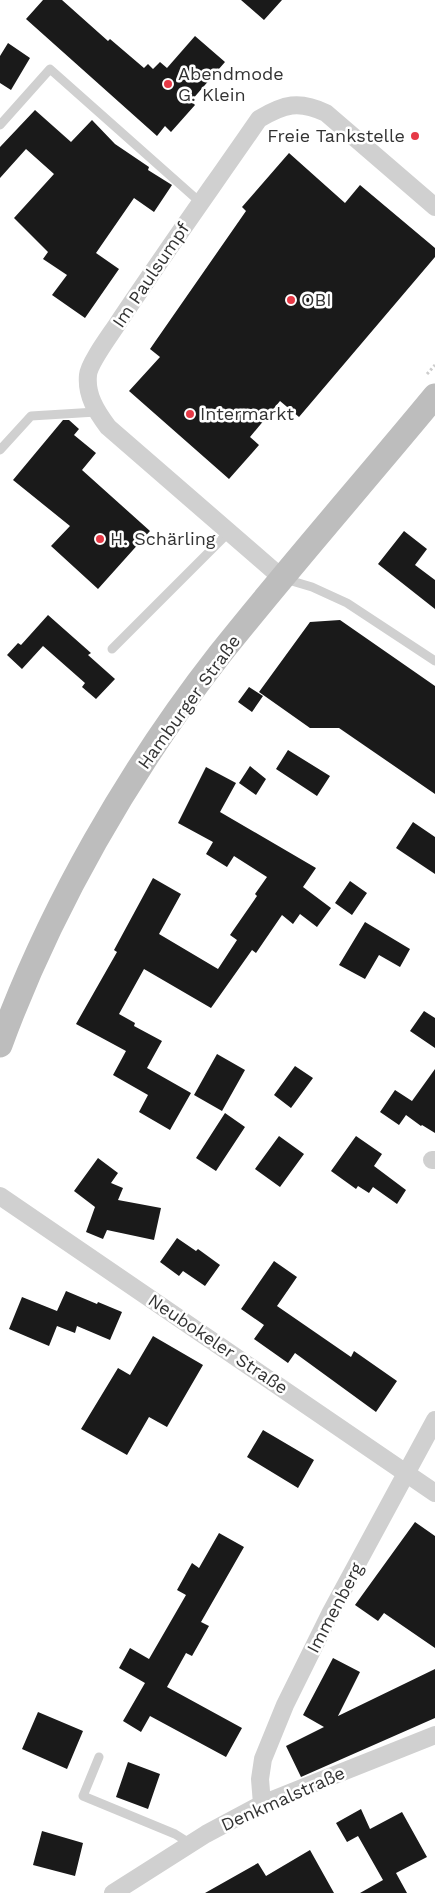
<svg xmlns="http://www.w3.org/2000/svg" width="435" height="1893" viewBox="0 0 435 1893" font-family="'Work Sans',sans-serif">
  <style>
    .building { fill: #1a1a1a }
    .lines { fill: none; stroke-linecap: round; stroke-linejoin: round }
    .path { stroke: #cdcdcd; stroke-width: 3; stroke-dasharray: 2.5 2.5; stroke-linecap: butt }
    .lane { stroke: #d0d0d0; stroke-width: 9 }
    .street { stroke: #d0d0d0; stroke-width: 18 }
    .secondary { stroke: #bdbdbd; stroke-width: 25 }
    .poi-dot { fill: #e63946; stroke: #fff; stroke-width: 2 }
    .labels { text-anchor: middle; stroke-width: 5; stroke-linejoin: round; paint-order: stroke }
    .poi-label { font-size: 18px; fill: #333; stroke: #fff; text-anchor: start }
    .street-label { font-size: 18px; fill: #333; stroke: #fff }
  </style>
  <rect width="100%" height="100%" fill="#fff"/>
  <path class="building" d="M43 0H62L108 41 110 39 144 68 148 64 153 69 160 62 167 68 195 36 225 62 191 101 195 105 171 132 165 126 157 136 26 19Z
    M241 0H282L264 20Z
    M8 43 30 58 11 90 0 83V56Z
    M35 110 71 142 92 120 115 144 149 167 148 170 172 185 154 212 134 198 96 253 119 269 85 318 52 295 67 275 43 259 48 252 14 218 54 174 26 149 0 178V147Z
    M289 153 345 203 360 185 435 248V257L299 417 280 401 250 437 259 445 229 479 129 391 160 357 150 349 246 211 242 207Z
    M63 420H69L79 429 74 435 96 453 82 470 150 531 98 589 51 546 70 526 13 480Z
    M404 531 427 549 415 565 435 580V609L378 564Z
    M48 615 91 653 88 655 115 679 96 699 82 687 85 683 43 646 22 669 7 655 18 643 21 645Z
    M340 620 435 686V794L339 728H310L259 692 310 622Z
    M249 687 263 696 252 712 238 702Z
    M288 750 330 776 317 796 276 769Z
    M250 766 266 779 256 795 239 783Z
    M206 767 236 783 220 812 316 868 303 887 331 908 317 927 300 914 293 924 282 915 256 953 252 950 211 1008 144 969 119 1014 135 1023 134 1026 162 1041 147 1068 191 1093 170 1130 139 1112 148 1095 113 1075 126 1051 76 1024 117 952 114 950 153 878 181 894 159 934 218 969 237 940 230 935 257 896 255 894 267 877 234 856 227 867 206 854 213 842 178 823Z
    M413 822 435 837V874L396 848Z
    M350 881 367 893 352 915 335 903Z
    M365 922 410 949 400 967 379 955 365 979 339 965Z
    M424 1011 435 1018V1048L410 1031Z
    M217 1054 245 1070 222 1111 194 1095Z
    M295 1066 313 1078 291 1108 274 1095Z
    M435 1069V1133L422 1125 421 1126 406 1115 399 1125 380 1112 395 1090 412 1101Z
    M225 1113 245 1127 216 1171 196 1158Z
    M279 1136 304 1154 280 1187 255 1169Z
    M356 1136 382 1154 374 1166 406 1190 397 1204 373 1187 369 1193 358 1186 356 1189 331 1171Z
    M98 1158 118 1173 111 1183 123 1188 118 1200 161 1208 154 1240 107 1230 103 1239 86 1232 95 1207 74 1191Z
    M177 1238 196 1251 198 1249 220 1265 205 1286 183 1271 179 1276 160 1262Z
    M274 1261 297 1277 277 1306 351 1357 354 1351 397 1381 376 1412 295 1353 288 1363 254 1339 264 1325 241 1309Z
    M66 1291 97 1304 98 1302 122 1312 110 1340 77 1326 75 1333 57 1326 49 1346 9 1329 22 1297 57 1311Z
    M153 1336 203 1365 167 1427 149 1417 127 1455 81 1429 118 1368 130 1375Z
    M263 1430 314 1460 298 1488 247 1457Z
    M415 1522 435 1536V1648L384 1613 378 1621 355 1605Z
    M219 1533 244 1547 201 1622 209 1626 192 1656 186 1653 167 1687 242 1728 226 1757 150 1716 141 1732 123 1721 145 1683 119 1668 130 1648 149 1659 186 1595 177 1590 192 1563 199 1568Z
    M333 1658 360 1672 338 1716 435 1669V1718L301 1777 286 1746 324 1727 303 1715Z
    M38 1712 83 1731 67 1769 22 1749Z
    M128 1762 160 1774 148 1809 116 1797Z
    M361 1809 370 1829 402 1812 427 1857 396 1873 407 1893H360L383 1880 358 1836 347 1842 336 1823Z
    M42 1831 83 1843 75 1876 33 1865Z
    M310 1850 334 1893H205L258 1863 266 1876Z"/>
  <g class="lines">
    <path class="path" d="M427 374 435 365"/>
    <path class="lane" d="M0 125 50 69 201 203
      M0 450 31 416 96 412
      M285 579 312 587 347 603 435 661
      M112 649 229 532
      M99 1757 83 1796 175 1834 191 1844"/>
    <path class="street" d="M282 578 108 427C96 411 86 395 88 375 89 363 111 334 118 323 164 254 212 187 259 119 284 104 299 100 326 113L435 207
      M432 1160H435
      M0 1196 435 1493
      M262 1804 260 1779 263 1759 285 1705 331 1612 435 1420
      M113 1893 206 1834 262 1804 435 1735"/>
    <path class="secondary" d="M0 1045C50 908 130 769 220 654 290 566 364 482 435 396"/>
  </g>
  <g class="poi-dot">
    <circle cx="168" cy="84" r="5"/>
    <circle cx="415" cy="136" r="5"/>
    <circle cx="291" cy="300" r="5"/>
    <circle cx="190" cy="414" r="5"/>
    <circle cx="100" cy="539" r="5"/>
  </g>
  <g class="labels">
    <g class="poi-label">
      <text x="178" y="80">Abendmode<tspan x="178" dy="21">G. Klein</tspan></text>
      <text x="405" y="142" text-anchor="end">Freie Tankstelle</text>
      <text x="301" y="306">OBI</text>
      <text x="200" y="420">Intermarkt</text>
      <text x="110" y="545">H. Schärling</text>
    </g>
    <g class="street-label">
      <text transform="translate(151 275) rotate(-56)" y="6">Im Paulsumpf</text>
      <text transform="translate(189 702) rotate(-54)" y="6">Hamburger Straße</text>
      <text transform="translate(218 1344) rotate(34)" y="6">Neubokeler Straße</text>
      <text transform="translate(335 1608) rotate(-62)" y="6">Immenberg</text>
      <text transform="translate(283 1799) rotate(-24)" y="6">Denkmalstraße</text>
    </g>
  </g>
</svg>
